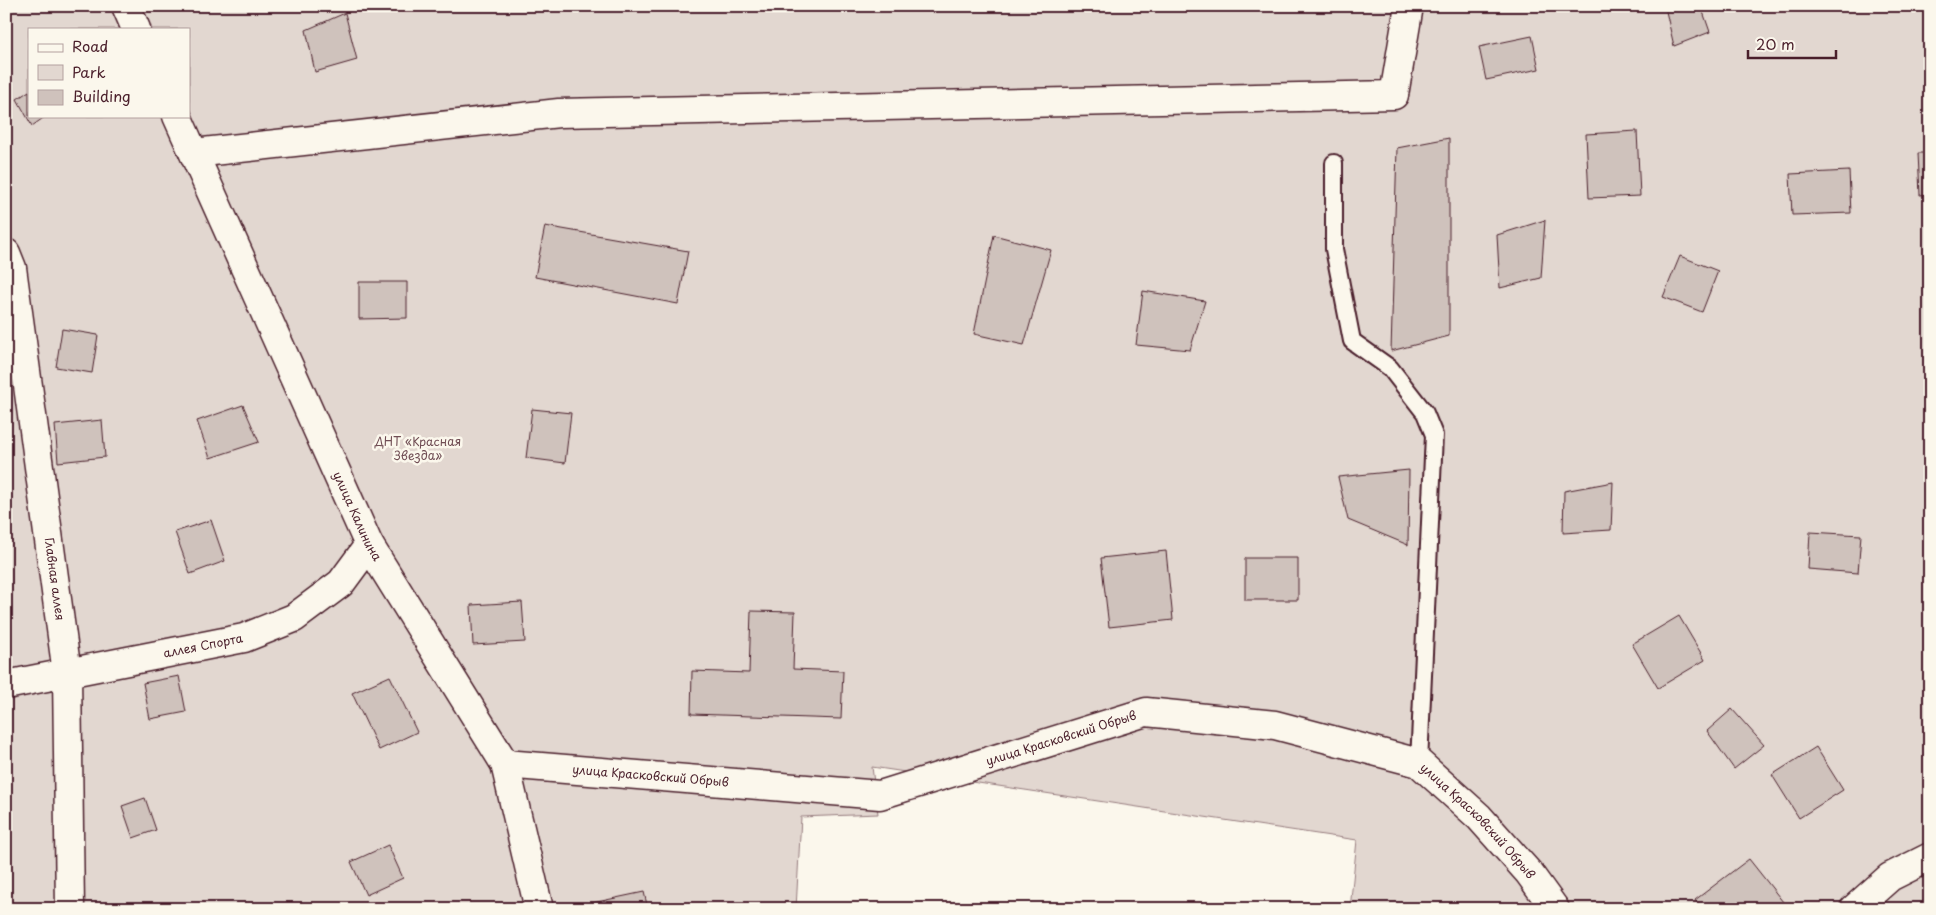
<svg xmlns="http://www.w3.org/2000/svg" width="1936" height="915" viewBox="0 0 1936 915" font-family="'Playpen Sans',sans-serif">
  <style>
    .green { fill: #e2d7d0; stroke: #967b7e; fill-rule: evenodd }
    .building { fill: #cfc2bc; stroke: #4a1f2b }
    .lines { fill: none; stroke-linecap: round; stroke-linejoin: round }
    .lane-casing { stroke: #4a1f2b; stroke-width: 20 }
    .street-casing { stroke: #4a1f2b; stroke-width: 31 }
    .secondary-casing { stroke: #4a1f2b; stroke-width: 31 }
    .lane { stroke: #fbf7ec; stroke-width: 16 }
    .street { stroke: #fbf7ec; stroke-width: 28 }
    .secondary { stroke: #fbf7ec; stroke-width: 28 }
    .labels { text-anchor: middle; stroke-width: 5; stroke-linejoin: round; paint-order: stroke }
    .park-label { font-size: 12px; fill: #704d54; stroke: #fbf7ec }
    .street-label { font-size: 12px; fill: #4a1f2b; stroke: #fbf7ec }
  </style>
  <rect width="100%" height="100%" fill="#fbf7ec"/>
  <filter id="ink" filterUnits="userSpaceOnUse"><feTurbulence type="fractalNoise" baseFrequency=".02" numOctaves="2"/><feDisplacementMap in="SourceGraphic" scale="10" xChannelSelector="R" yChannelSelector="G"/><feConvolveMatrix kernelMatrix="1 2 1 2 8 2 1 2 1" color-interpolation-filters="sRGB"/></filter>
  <g filter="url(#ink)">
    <path class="green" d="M6 6H1930V909H1350L1357 840 872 767 878 814 801 817 796 909H6ZM29 29H189V116H29Z"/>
    <path class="building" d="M1701 6 1710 32 1674 46 1665 7Z
      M345 13 357 60 315 72 306 30Z
      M1532 36 1539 69 1486 80 1479 47Z
      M29 91V116H46L32 126 17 99Z
      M1637 131 1640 196 1589 198 1586 134Z
      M1449 138V336L1391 351 1397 148Z
      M1918 153H1930V194L1920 195Z
      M1849 171 1851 213 1792 215 1790 174Z
      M1545 220 1541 278 1500 288 1497 235Z
      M545 226 688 251 678 304 535 277Z
      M994 235 1051 250 1024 345 974 334Z
      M1680 256 1718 271 1702 312 1663 297Z
      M359 282H407V318L359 319Z
      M1143 291 1205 301 1190 350 1136 345Z
      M62 329 98 335 92 373 56 367Z
      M243 405 259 442 210 458 197 421Z
      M532 409 571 413 565 463 526 458Z
      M102 420 105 457 58 462 55 425Z
      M1409 470 1408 545 1348 520 1338 477Z
      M1613 482 1611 530 1563 533 1564 491Z
      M211 520 225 561 190 574 175 532Z
      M1810 532 1861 535 1858 573 1808 569Z
      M1166 551 1173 620 1109 627 1101 558Z
      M1245 558H1298V600H1245Z
      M522 602 525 642 473 645 471 605Z
      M751 611 795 612 793 669 843 671 841 719 691 714 692 671 749 673Z
      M1679 616 1705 660 1658 688 1632 644Z
      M179 676 186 712 150 719 143 683Z
      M390 676 417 732 379 750 352 693Z
      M1732 709 1764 745 1734 769 1707 731Z
      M1816 747 1843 790 1799 818 1772 775Z
      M145 798 156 830 133 838 122 806Z
      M388 845 403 878 366 895 351 862Z
      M1749 859 1787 907 1785 909H1702L1695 900Z
      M644 892 648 909H579L578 906Z"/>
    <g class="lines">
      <g class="lane-casing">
        <path id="lane" d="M1334 163V249L1352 341 1390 368 1425 413 1434 435 1419 763"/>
      </g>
      <g class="street-casing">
        <g id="street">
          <path d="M194 153 559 113 1394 95 1409 6"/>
          <path id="s1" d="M6 253 12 268 67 673 70 909"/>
          <path id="s2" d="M6 685 244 638 294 618 341 583 369 545"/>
          <path id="s3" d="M505 764 880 795 1146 712 1275 725 1419 763 1479 817 1529 873 1555 909"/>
          <path d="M1854 909 1890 877 1930 857"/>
        </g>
      </g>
      <g class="secondary-casing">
        <g id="secondary">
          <path d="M126 6 136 29"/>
          <path id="s4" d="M177 116 369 545 505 764 539 909"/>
        </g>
      </g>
      <use href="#lane" class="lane"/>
      <use href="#street" class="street"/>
      <use href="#secondary" class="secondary"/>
    </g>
  </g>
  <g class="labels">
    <g class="park-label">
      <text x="418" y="446">ДНТ «Красная<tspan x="418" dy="14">Звезда»</tspan></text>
    </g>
    <g class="street-label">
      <text dy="4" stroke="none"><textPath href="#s4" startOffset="439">улица Калинина</textPath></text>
      <text dy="4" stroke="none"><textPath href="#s1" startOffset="330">Главная аллея</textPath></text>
      <text dy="4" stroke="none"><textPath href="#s2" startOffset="201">аллея Спорта</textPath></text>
      <text dy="4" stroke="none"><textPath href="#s3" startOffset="566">улица Красковский Обрыв</textPath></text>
      <text dy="4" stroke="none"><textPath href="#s3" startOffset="146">улица Красковский Обрыв</textPath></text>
      <text dy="4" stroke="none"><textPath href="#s3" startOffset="1016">улица Красковский Обрыв</textPath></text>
    </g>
  </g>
  <rect width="1936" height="915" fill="none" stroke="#fbf7ec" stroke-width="25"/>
  <rect x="12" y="12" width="1911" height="890" fill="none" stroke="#4a1f2b" stroke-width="2" filter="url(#ink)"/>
  <rect x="28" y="28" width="162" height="90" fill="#fbf7ec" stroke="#b4a19f"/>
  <rect x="38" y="44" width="25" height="8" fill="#fbf7ec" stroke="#b4a19f"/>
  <text x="72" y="52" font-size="15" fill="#4a1f2b">Road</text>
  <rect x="38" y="65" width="25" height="15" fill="#e2d7d0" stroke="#b4a19f"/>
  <text x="72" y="78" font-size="15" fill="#4a1f2b">Park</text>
  <rect x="38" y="90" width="25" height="15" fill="#cfc2bc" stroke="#b4a19f"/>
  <text x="72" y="102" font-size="15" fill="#4a1f2b">Building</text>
  <path d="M1748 50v8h88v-8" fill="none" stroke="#4a1f2b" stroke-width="2.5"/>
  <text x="1756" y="50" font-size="15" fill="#4a1f2b" stroke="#fbf7ec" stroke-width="4" paint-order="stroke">20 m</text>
</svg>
